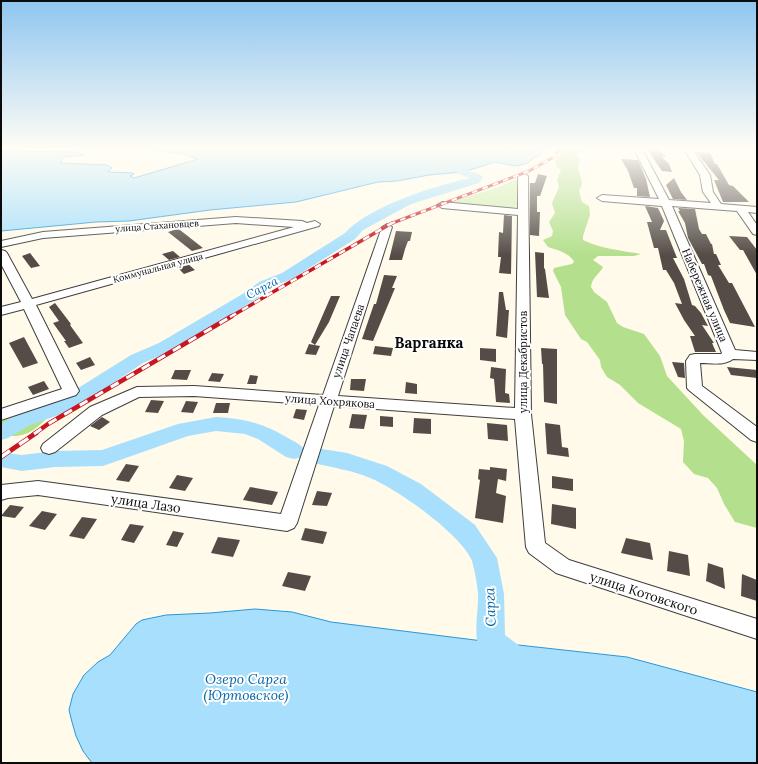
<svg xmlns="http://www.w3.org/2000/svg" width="758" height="764" viewBox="0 0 758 764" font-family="Lora,serif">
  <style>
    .green { fill: #d1edaf }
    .forest { fill: #b4df8d }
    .water { fill: #a8dffc; stroke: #2897db }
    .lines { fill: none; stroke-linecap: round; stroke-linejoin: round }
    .river { fill: #a8dffc; fill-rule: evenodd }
    .building { fill: #554c47 }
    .minor-casing { stroke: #3e3e3e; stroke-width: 2 }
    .minor { fill: #fff; fill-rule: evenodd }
    .rail-far3-casing { stroke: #c81623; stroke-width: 3 }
    .rail-far2-casing { stroke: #c81623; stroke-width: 3.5 }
    .rail-far1-casing { stroke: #c81623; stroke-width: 4.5 }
    .rail-casing { stroke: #c81623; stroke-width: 5 }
    .rail-far3 { stroke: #fff; stroke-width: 2; stroke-dasharray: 5.5; stroke-linecap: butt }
    .rail-far2 { stroke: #fff; stroke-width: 2.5; stroke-dasharray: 7; stroke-linecap: butt }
    .rail-far1 { stroke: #fff; stroke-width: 3; stroke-dasharray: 9; stroke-linecap: butt }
    .rail { stroke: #fff; stroke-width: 3.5; stroke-dasharray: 11; stroke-linecap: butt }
    .labels { text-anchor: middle; stroke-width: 4; stroke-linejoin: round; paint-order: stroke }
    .far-street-label { font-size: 9px; fill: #0b0b0b; stroke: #fff }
    .street-label { font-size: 11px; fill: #0b0b0b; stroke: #fff }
    .water-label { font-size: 12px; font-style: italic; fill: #0966a8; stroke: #fff }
    .near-street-label { font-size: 13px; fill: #0b0b0b; stroke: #fff }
    .near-water-label { font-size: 14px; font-style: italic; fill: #0966a8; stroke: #fff }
    .district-label { font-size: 15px; font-weight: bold; fill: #0b0b0b; stroke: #fff }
  </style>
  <rect width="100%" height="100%" fill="#fffae9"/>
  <path class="green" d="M516 179 519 180 518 206 507 208 448 203 499 187Z"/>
  <path class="forest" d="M564 149H586L584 152 576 154 580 161C574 173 587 177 579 191L582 202 589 206 590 215 583 236V240C599 248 623 251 641 254L634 256H598L593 260 603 267C599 275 592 277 591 287L594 292 607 302 617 323 623 327 644 334 660 356 667 376 703 415 757 465V528L735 522 724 504 717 488 708 478 694 474 683 462 684 441 681 429 638 403 620 385 607 377 601 367 600 360 587 342 581 339 565 315 561 287 553 271 554 268 572 264 574 262C570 253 557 250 548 247L543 240 552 236 553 231 549 222 555 213 552 203 559 187 557 180 561 170 556 166 555 161Z
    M90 382 101 383V387C96 389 92 389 88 390 82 393 80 399 73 402 63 406 52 405 43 413L46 419C37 428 29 435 16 436 10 436 7 433 1 436V421L16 416 71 394Z"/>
  <path class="water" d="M145 149H543L540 155 533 158 528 163 516 166 495 162 463 172 429 175 397 181 378 182 296 202 210 210 129 221 96 222 1 231V151L77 152 84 155 65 157 60 163 107 165 112 168 108 171 109 172 133 173 134 174 130 176 134 178 198 159 179 153Z
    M255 609 292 612 331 622 491 642 627 657 757 692V763H92L83 751 76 736 72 722 69 710 73 694 84 675 98 662 110 655 136 624 142 620 166 615 210 613Z"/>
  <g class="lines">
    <path class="river" d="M426 149H438L467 170 481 175 483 177 479 183 411 204 363 230 355 239 292 279 269 288 258 298 171 351 143 363 73 410 30 425 8 438 1 440V424L16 415 59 400 131 355 159 343 246 292 259 282 282 273 345 233C369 206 435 186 470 178L459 174Z
      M216 417C243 418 265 424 288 438 295 442 301 444 305 451L302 457 294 459 286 457 258 439 245 434 216 431 188 436 103 466 55 467 22 471 1 467V455L7 453 22 455 55 451 102 450 178 424Z
      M322 449 347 453 387 466 421 484 475 525 497 558 504 594 505 635 521 647 525 657 521 667 511 671C501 667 487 660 481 651 472 639 479 609 478 594 477 584 475 571 472 561 462 535 396 488 370 478 352 470 333 468 314 463L311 457 314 451Z"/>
  </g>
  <path class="building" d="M647 149H659L666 157H662L669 164 672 172 662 171Z
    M696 152 710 153 715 164H717L729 185 733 186 749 202H723L714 180H719Z
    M621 159 638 160 646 179 650 197 637 196V188H634L628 171Z
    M538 174 547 176 540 196H537V212H540L539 236 530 235V183H535Z
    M674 178 681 192 687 200 673 199 666 185Z
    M645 206 658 208 664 221 660 230H666L677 258H673L684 279 692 305 695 306 701 313 708 326 702 325 714 343H712L716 352H695L690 336H695L684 320 675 303 682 304 674 283 666 270H663L658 248H654L647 222H652Z
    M678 208 695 209 699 229 702 234H706L711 244H712L714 254H716L721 265H718L729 283H732L755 327 730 323 724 310 711 276 708 275 704 264H702L688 238 685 223 678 211H680Z
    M504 215 512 216 511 274 499 273 501 257H498L499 232 503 233Z
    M177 229 180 230 203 248 192 251 168 232Z
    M396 231 412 232 410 241H408L405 249 402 260H389Z
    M729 236 747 237 757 250V275L743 250H740Z
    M173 251 180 257 169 260 162 254Z
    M535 252 544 253V268L545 269 549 298 537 297Z
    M30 253 40 266 31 268 22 256Z
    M188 264 195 270 184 274 177 267Z
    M384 275 397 276 392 288H395L373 341 362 339 374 304H376Z
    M499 292H503L506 310H509L507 338 496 336Z
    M331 296H340L329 322 315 345 311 342Z
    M55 303 71 324 70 325 83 343 69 348 64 341H66L53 323 59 321 49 307Z
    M24 337 38 363 23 368 9 343Z
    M309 344 320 346 316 355 305 354Z
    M375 346 393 348 391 356 373 354Z
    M480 348 496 349V362L480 360Z
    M541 348 557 349V404L544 402 543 364H542Z
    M90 357 95 365 81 370 76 363Z
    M672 362 684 363 685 378 678 377Z
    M491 367 506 369 505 393 509 394 510 403 496 402 494 379 490 378Z
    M727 367 757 370V378L731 375Z
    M175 370H191L187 380 171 379Z
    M212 373 224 374 220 382 208 381Z
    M250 375 258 376 256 384H247Z
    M351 379H366L364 391 350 390Z
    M44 381 49 389 33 395 28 387Z
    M406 382 417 384V394L405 393Z
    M151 400 164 401 158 413 145 412Z
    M186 401 198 402 193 413 181 412Z
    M216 403H230L228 413H213Z
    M296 409 307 410 304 420 293 418Z
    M352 414 367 415 364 429 349 428Z
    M380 416 393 417V427L380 426Z
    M102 417 110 422 99 430 90 426Z
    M414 418 431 419V434L413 433Z
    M487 423 507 425 508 441 488 439Z
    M545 423 560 425 562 447 568 448 569 457 547 454Z
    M126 464 139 466 129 482 116 480Z
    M490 467 507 469 506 481 498 479 496 493 506 496 503 523 475 518 480 480 478 479 479 469 490 470Z
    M177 475 193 478 185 491 169 488Z
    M552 476 573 479V491L552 488Z
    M250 487 278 492 272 505 243 500Z
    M317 491 332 493 327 506 312 505Z
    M552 504 576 508V529L551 524Z
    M10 505 24 507 15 518 1 516Z
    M42 511 57 514 45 530 29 526Z
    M82 517 97 519 84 539 69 536Z
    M130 524 144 526 134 543 121 540Z
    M305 528 327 532 323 544 301 540Z
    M173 531 184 533 177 547 166 545Z
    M218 537 240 540 233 557 211 553Z
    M626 538 650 543 653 560 621 553Z
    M669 551 688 555 690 576 667 571Z
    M708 563 723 568 725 589 706 581Z
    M288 572 311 576 305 591 282 586Z
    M742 574 757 580V601L741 596Z"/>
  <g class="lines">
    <g class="minor-casing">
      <path id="minor" d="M634 149H642L669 200 711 203 703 192 700 175 684 149H692L710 175 713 192 721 204 757 207V213L748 212 757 225V235L753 234 737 211 672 206 735 350 757 352V360L733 359C724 366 711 363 700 363L702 386 757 427V442L751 440 690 391 687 388 686 361 690 355 695 354H721L722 353 662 206 602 201 597 198 602 195 659 199Z
        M523 173 528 176 531 414 545 543 569 560 757 619V639L556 573 529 553 526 547 515 419 334 406 297 523 294 528 287 531 38 495 8 498 1 500V485L38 481 281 514 319 405 194 396 139 397 102 415 55 452 49 454 43 452 41 448 43 444 90 407 137 387 194 386 323 395 382 227 387 224 392 227 338 396 515 408 518 215 442 208 437 205 442 202 518 209V176Z
        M236 217 302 221 307 223 315 221 320 224 319 226 36 305 79 391 76 395 1 420V409L62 389 24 309 1 315V307L21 302 1 264V250L5 251 7 253 32 299 294 227 236 223 43 238 1 247V241L43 232Z"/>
    </g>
    <use href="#minor" class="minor"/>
    <g class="rail-far3-casing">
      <path id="rail-far3" d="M390 224 529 171 554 157 559 149"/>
    </g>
    <g class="rail-far2-casing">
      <path id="rail-far2" d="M230 317 392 223"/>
    </g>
    <g class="rail-far1-casing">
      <path id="rail-far1" d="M34 434 48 424 232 316"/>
    </g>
    <g class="rail-casing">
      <path id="rail" d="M1 457 36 433"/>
    </g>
    <use href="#rail-far3" class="rail-far3"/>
    <use href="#rail-far2" class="rail-far2"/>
    <use href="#rail-far1" class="rail-far1"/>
    <use href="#rail" class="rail"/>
  </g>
  <linearGradient id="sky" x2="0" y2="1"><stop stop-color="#8ec5f0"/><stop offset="0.58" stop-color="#fffdf5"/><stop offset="1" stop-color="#fffdf5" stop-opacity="0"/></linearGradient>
  <rect width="758" height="256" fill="url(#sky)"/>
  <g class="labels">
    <g class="far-street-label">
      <text transform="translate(157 226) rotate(-4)" y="3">улица Стахановцев</text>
      <text transform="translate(158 268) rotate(-15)" y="3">Коммунальная улица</text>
    </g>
    <g class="street-label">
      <text transform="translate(705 295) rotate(67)" y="4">Набережная улица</text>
      <text transform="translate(348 341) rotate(-71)" y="4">улица Чапаева</text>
      <text transform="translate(523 362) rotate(-90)" y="4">улица Декабристов</text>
      <text transform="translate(330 401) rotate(4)" y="4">улица Хохрякова</text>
    </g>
    <g class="water-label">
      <text transform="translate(262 288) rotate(-28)" y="4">Сарга</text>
    </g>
    <g class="near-street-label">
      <text transform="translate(146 503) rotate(8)" y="5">улица Лазо</text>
      <text transform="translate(644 593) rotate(18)" y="5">улица Котовского</text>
    </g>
    <g class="near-water-label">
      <text transform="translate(490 607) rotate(-92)" y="5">Сарга</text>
      <text x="246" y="684">Озеро Сарга<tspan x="246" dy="16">(Юртовское)</tspan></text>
    </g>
    <g class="district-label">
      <text x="429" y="348">Варганка</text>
    </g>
  </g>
  <rect width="758" height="764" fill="none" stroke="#0b0b0b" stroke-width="4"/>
</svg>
